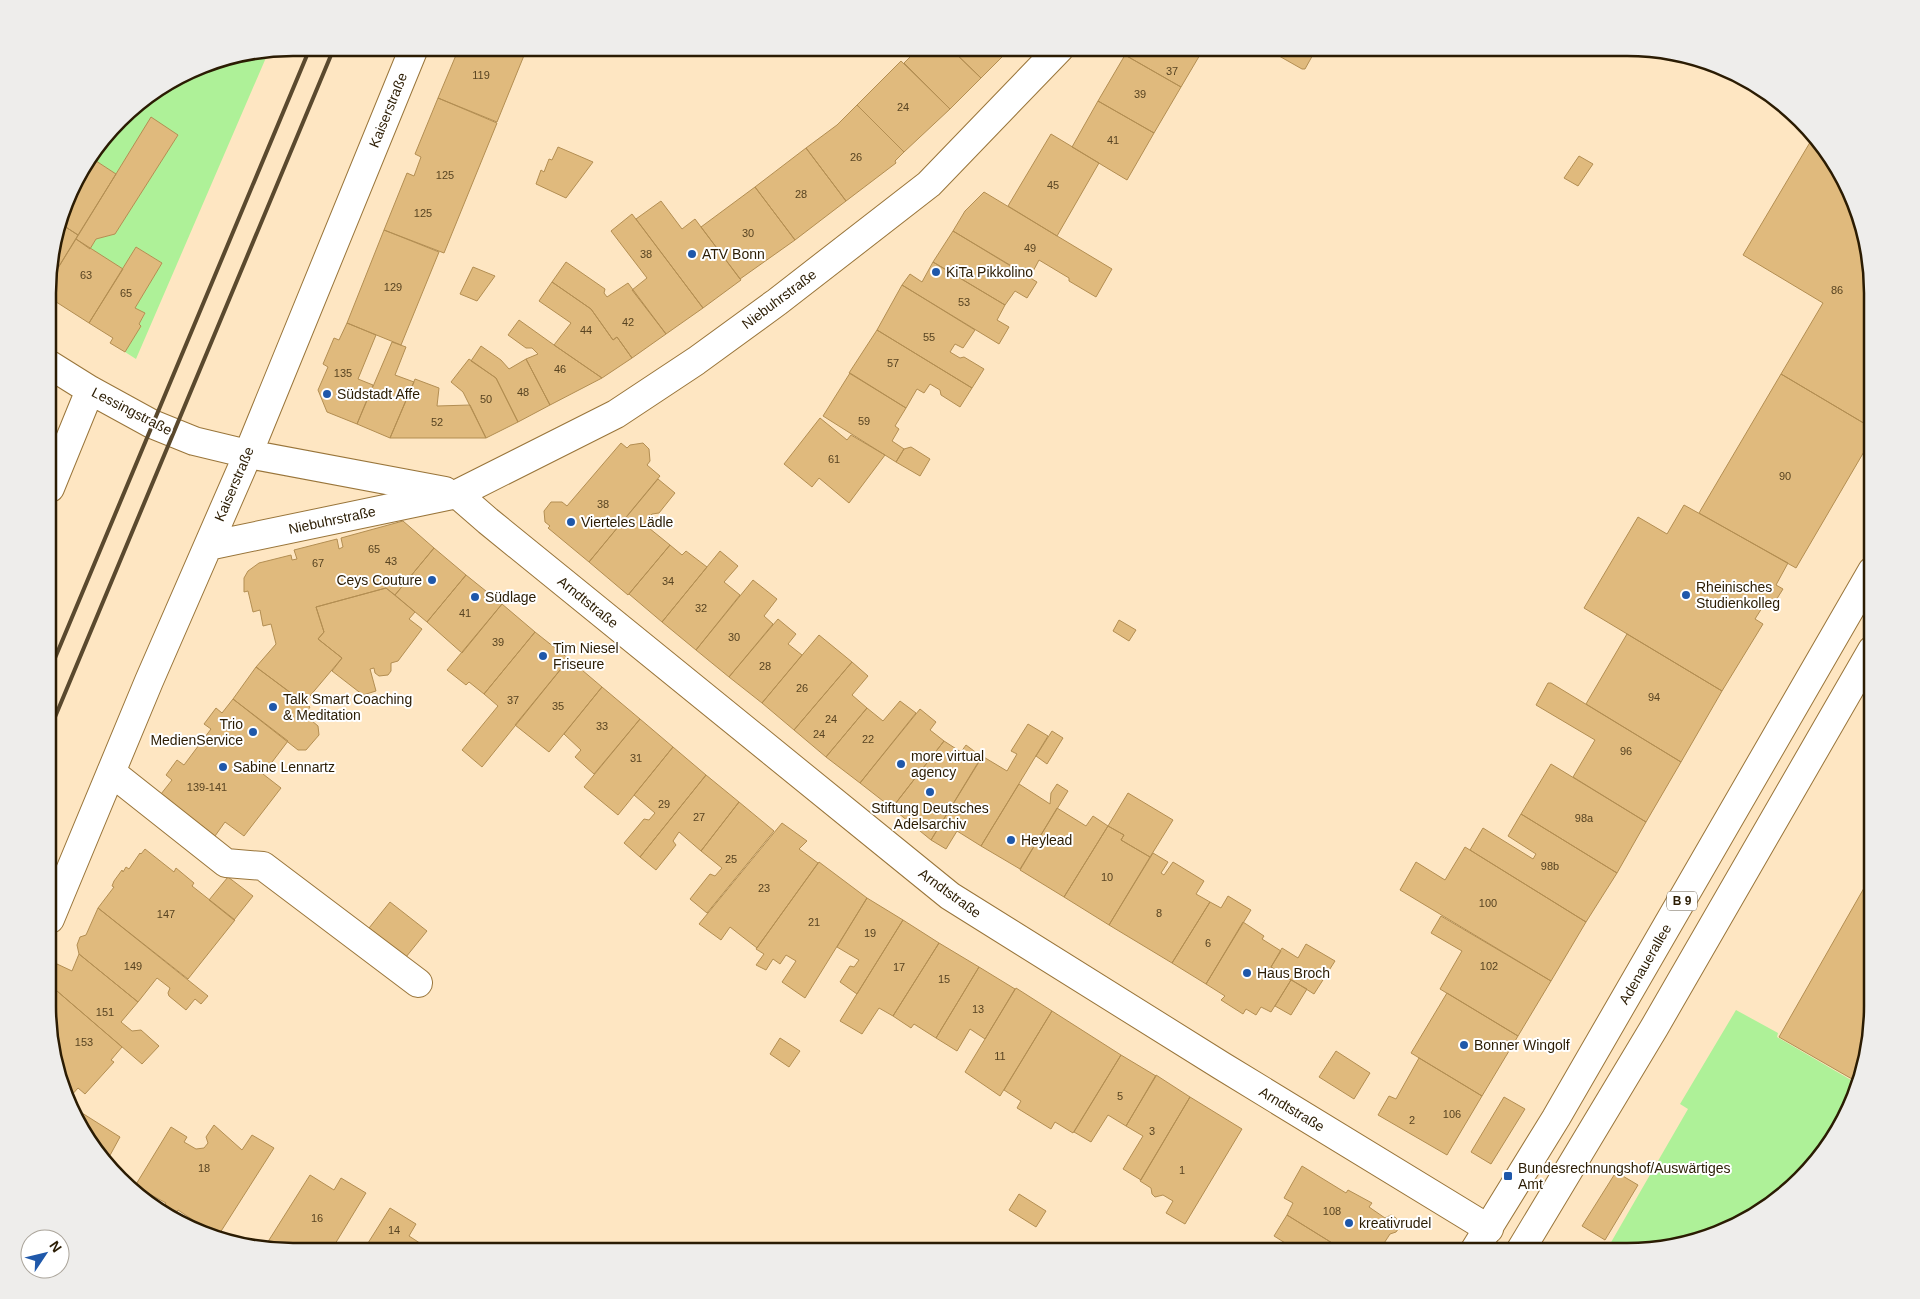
<svg xmlns="http://www.w3.org/2000/svg" width="1920" height="1299" viewBox="0 0 1920 1299" font-family="Helvetica,sans-serif">
  <style>
    .green { fill: #aef198 }
    .building { fill: #e0ba7d; stroke: #b38e52 }
    .lines { fill: none; stroke-linecap: round; stroke-linejoin: round }
    .minor-casing { stroke: #99753a; stroke-width: 30 }
    .major-casing { stroke: #99753a; stroke-width: 30 }
    .minor { stroke: #fff; stroke-width: 28 }
    .major { stroke: #fff; stroke-width: 28 }
    .rail { stroke: #5a492e; stroke-width: 4 }
    .poi-dot { fill: #1f58aa; stroke: #fff; stroke-width: 2 }
    .labels { text-anchor: middle; stroke-width: 4; stroke-linejoin: round; paint-order: stroke }
    .number-label { font-size: 11px; fill: #584422 }
    .shield { fill: #fff; stroke: #6b604f; stroke-width: 1 }
    .shield-label { font-size: 12px; font-weight: bold; fill: #2b1c03 }
    .street-label { font-size: 14px; fill: #2b1c03; stroke: #fff }
    .poi-label { font-size: 14px; fill: #2b1c03; stroke: #fff; text-anchor: start }
    .rim { fill: none; stroke: #2b1c03; stroke-width: 2.5 }
  </style>
  <rect width="100%" height="100%" fill="#fee6c2"/>
  <path class="green" d="M269 52 265 60 136 359 125 352 141 326 139 324 145 314 135 308 162 263 136 247 123 269 90 249 96 239 115 234 178 135 151 118 116 174 93 159 131 109 200 66Z
    M1736 1010 1778 1033 1777 1037 1851 1080 1865 1057 1859 1085 1822 1155 1788 1191 1736 1226 1690 1243 1627 1251H1606L1688 1109 1680 1104Z"/>
  <path class="building" d="M459 48H511L525 53 497 122 438 98Z
    M919 48H950L981 78 950 109 904 63Z
    M950 48H1011L981 78Z
    M1129 48H1204L1181 87 1125 55Z
    M1265 48H1309L1315 51 1305 69H1302Z
    M1125 55 1181 87 1154 133 1098 101Z
    M901 61 950 109 904 152 857 105Z
    M438 98 497 123 444 253 384 230 407 173 414 176 421 157 415 154Z
    M1098 101 1154 133 1127 180 1072 147Z
    M857 105 904 152 895 161 896 163 846 201 806 148 837 125Z
    M151 117 178 135 115 234 96 239 90 249 76 239Z
    M1051 134 1099 163 1057 236 1008 206Z
    M1812 139 1840 171 1864 230 1872 278V428L1781 374 1823 303 1743 255Z
    M558 147 593 162 566 198 536 184 541 170 544 172 549 159 552 160Z
    M806 148 846 201 795 240 755 187Z
    M1579 156 1593 164 1578 186 1564 178Z
    M93 159 116 174 78 235 61 224 73 184Z
    M755 187 795 240 740 279 701 227Z
    M984 192 1112 269 1096 297 1069 281V278L1039 260 1030 277 953 231 965 211Z
    M661 201 682 229 695 219 741 280 703 308 636 219Z
    M632 214 703 308 666 334 632 290 647 278 611 231Z
    M61 224 78 235 50 281V262Z
    M384 230 439 252 401 345 347 323Z
    M953 231 1037 282 1027 298 1015 291 1005 305 933 262Z
    M76 239 123 269 89 323 50 298V281Z
    M136 247 162 263 135 308 145 313 139 324 141 326 125 352 110 343 113 338 89 323Z
    M566 262 605 289 604 293 607 297 628 283 666 334 632 358 617 337 613 340 591 309 552 282Z
    M933 262 1005 305 997 320 1009 327 999 344 902 285 910 274 922 282Z
    M473 267 495 276 477 301 460 294Z
    M552 282 591 309 613 340 617 337 632 358 602 378 554 345 571 323 539 301Z
    M902 285 975 330 963 348 955 344 950 352 960 358 964 357 984 369 972 388 877 330Z
    M519 320 554 345 602 378 550 405 526 359 538 354 532 348H526L508 335Z
    M347 323 376 335 358 379 373 385 357 424 327 412 318 390 328 367 323 364 334 338 339 340Z
    M877 330 972 388 960 407 941 395 940 390 930 384 924 393 917 389 906 408 849 373Z
    M392 342 406 347 395 375 414 382 390 438 357 424Z
    M481 346 501 360 509 369 526 359 550 405 518 422 496 378 471 361Z
    M469 359 496 378 518 422 486 438 463 392 451 382Z
    M850 373 906 408 895 426 899 429 892 441 904 449 896 462 823 416Z
    M1781 374 1872 428V438L1796 568 1699 513Z
    M415 379 439 388 437 406 470 405 486 438H390Z
    M820 418 847 440 851 435 885 455 849 503 819 478 812 487 784 464Z
    M621 443 627 448 630 445 643 443 649 449 650 461 647 465 660 476 589 562 548 528 550 526 545 522 544 511 551 502H562L567 506Z
    M911 447 930 459 920 476 896 462 904 449Z
    M658 479 675 493 659 513 652 514 644 524 670 545 628 595 589 562Z
    M1684 505 1788 563 1776 585 1783 589 1773 605 1767 600 1755 619 1763 624 1722 691 1584 608 1638 517 1667 534Z
    M403 521 434 548 395 595 386 588 316 607 324 632 318 639 342 658 304 703 256 667 276 644 271 624 263 626 260 610 253 612 248 591 244 592V578L248 571 259 563 291 555 292 560 297 559 294 550 337 539 339 549 343 547 341 538Z
    M670 545 682 555 686 551 707 567 662 622 629 594Z
    M434 548 466 575 427 622 395 595Z
    M720 551 738 566 724 582 740 595 696 650 662 622Z
    M466 575 502 604 462 653 427 622Z
    M753 580 777 599 764 616 773 624 729 677 696 650Z
    M386 588 415 612 409 619 422 629 398 661 391 663V671L388 675 379 676 375 673 374 668 370 669 376 691 363 695 332 671 342 658 318 639 324 632 316 607Z
    M502 604 535 632 484 694 469 682 466 685 447 670Z
    M778 619 796 634 788 644 802 655 762 703 729 677Z
    M1119 620 1136 630 1129 641 1113 631Z
    M535 632 569 659 482 767 462 750 498 706 484 694Z
    M1627 634 1722 691 1681 762 1586 704Z
    M819 635 852 662 794 730 762 703Z
    M569 659 602 687 549 752 515 725Z
    M852 662 868 676 852 695 867 708 826 757 794 730Z
    M256 667 310 707 305 715 318 726 319 735 306 750H298L233 699Z
    M1548 683H1551L1681 762 1646 822 1573 777 1595 740 1536 705Z
    M602 687 640 719 594 774 575 757 581 750 564 734Z
    M233 699 288 741 263 774 281 788 244 836 225 822 215 836 161 794 172 780 166 775 177 760 184 765 211 729 204 724 216 708 222 713Z
    M900 701 916 713 860 783 826 757 867 708 883 721Z
    M920 709 936 722 930 730 944 741 892 808 860 783Z
    M640 719 673 747 618 815 584 787Z
    M1028 724 1048 736 981 846 957 831 946 849 931 840 982 756 1007 771 1017 754 1011 751Z
    M1052 731 1063 738 1047 764 1036 756Z
    M944 741 961 752 966 745 982 757 931 840 892 808Z
    M673 747 706 775 640 857 624 843 644 819 649 820 655 813 634 795Z
    M1551 764 1646 822 1617 873 1521 814Z
    M706 775 739 802 701 851 679 832 673 841 676 845 656 870 640 857Z
    M1019 784 1050 804 1051 793 1057 784 1068 791 1020 869 981 846Z
    M1128 793 1173 820 1150 857 1121 840 1124 835 1108 826Z
    M739 802 774 831 707 913 690 899 710 874 715 876 722 868 701 851Z
    M1057 808 1086 826 1093 816 1108 826 1064 897 1020 870Z
    M1521 814 1617 873 1586 922 1470 850 1483 828 1533 859 1536 854 1508 836Z
    M782 823 807 841 799 849 818 863 757 948 730 927 721 940 699 924Z
    M1108 826 1124 835 1121 840 1150 857 1109 925 1064 897Z
    M1465 847 1586 922 1551 981 1400 890 1416 862 1445 880Z
    M145 849 174 872 176 868 194 883 192 886 235 920 188 979 98 908 114 887 112 886 114 881 122 870 123 872 126 867 129 869 140 853 141 854Z
    M1153 853 1168 862 1161 873 1164 875 1173 862 1204 881 1196 894 1210 902 1172 963 1109 925Z
    M819 862 867 898 805 998 782 982 796 961 786 955 780 964 773 959 766 970 756 965 764 954 756 949Z
    M1872 874V1021L1865 1055 1852 1079 1779 1037Z
    M228 877 253 896 234 920 209 900Z
    M1228 896 1251 910 1206 984 1172 963 1210 902 1221 908Z
    M867 898 903 920 857 994 840 982 850 966 854 967 859 960 837 947Z
    M390 902 427 931 406 957 369 928Z
    M98 908 208 996 201 1004 195 999 186 1010 169 996 168 993 170 988 157 978 138 1002 79 954 77 945 80 937 86 935Z
    M1441 916 1551 981 1518 1036 1440 989 1462 951 1431 933Z
    M903 920 939 943 893 1016 879 1008 862 1034 840 1021Z
    M1243 922 1264 936 1262 939 1281 951 1271 967 1291 980 1271 1012 1261 1007 1256 1015 1246 1009 1243 1014 1221 1000 1225 996 1206 984Z
    M939 943 979 967 936 1038 914 1024 911 1028 893 1016Z
    M1306 944 1335 961 1314 994 1271 967 1282 948 1298 958Z
    M79 954 138 1002 121 1022 132 1031 141 1030 159 1046 142 1064 50 985 57 964 72 971Z
    M979 967 1015 989 985 1039 970 1029 957 1051 936 1038Z
    M1291 980 1307 989 1291 1015 1275 1006Z
    M50 985 122 1047 111 1060 114 1062 85 1094 78 1088 70 1097 50 1037Z
    M1016 988 1052 1011 1000 1096 965 1072Z
    M1447 993 1518 1036 1482 1096 1411 1053Z
    M1052 1011 1121 1055 1073 1133 1055 1122 1051 1129 1017 1108 1021 1101 1004 1090Z
    M780 1038 800 1051 789 1067 770 1054Z
    M1336 1051 1370 1073 1354 1099 1319 1077Z
    M1121 1055 1156 1076 1126 1126 1108 1115 1091 1142 1074 1132Z
    M1419 1058 1482 1096 1447 1155 1378 1115 1389 1096 1396 1099Z
    M1156 1075 1190 1097 1141 1180 1123 1169 1143 1136 1126 1126Z
    M1190 1097 1242 1129 1185 1224 1166 1213 1173 1201 1163 1195 1155 1197 1152 1194 1151 1188 1140 1181Z
    M1504 1097 1525 1109 1491 1164 1471 1152Z
    M82 1113 120 1137 108 1159 81 1129 78 1120Z
    M214 1125 242 1150 252 1135 274 1148 218 1236 212 1233 207 1235 198 1230V1224L193 1220 178 1210 175 1215 163 1208 166 1203 135 1186 171 1127 187 1137 184 1142 196 1149 204 1148 208 1143 206 1137Z
    M1302 1166 1346 1193 1348 1190 1372 1203 1369 1207 1385 1218 1391 1215 1396 1218 1399 1228 1396 1232 1390 1234 1379 1251H1345L1287 1215 1293 1203 1284 1198Z
    M1616 1172 1638 1185 1605 1240 1582 1226Z
    M310 1175 334 1190 341 1178 366 1193 335 1244 347 1251H278L264 1248Z
    M1019 1194 1046 1211 1036 1227 1009 1210Z
    M390 1208 416 1224 409 1236 432 1251H363Z
    M1287 1215 1345 1251H1298L1274 1236Z"/>
  <g class="lines">
    <g class="minor-casing">
      <path id="minor" d="M50 365 90 390 152 424 194 441 248 454 445 491
        M50 488 90 390
        M457 494 488 521 950 896 1222 1066 1489 1229
        M208 546 457 494 616 414 696 361 777 302 929 184 1060 48
        M111 772 226 863 263 866 418 983
        M50 919 149 681 248 454 414 48"/>
    </g>
    <g class="major-casing">
      <path id="major" d="M1474 1251 1556 1118 1872 571
        M1520 1251 1654 1028 1872 650"/>
    </g>
    <use href="#minor" class="minor"/>
    <use href="#major" class="major"/>
    <path class="rail" d="M50 670 310 48
      M50 729 334 48"/>
  </g>
  <g class="poi-dot">
    <circle cx="692" cy="254" r="5"/>
    <circle cx="936" cy="272" r="5"/>
    <circle cx="327" cy="394" r="5"/>
    <circle cx="571" cy="522" r="5"/>
    <circle cx="432" cy="580" r="5"/>
    <circle cx="1686" cy="595" r="5"/>
    <circle cx="475" cy="597" r="5"/>
    <circle cx="543" cy="656" r="5"/>
    <circle cx="273" cy="707" r="5"/>
    <circle cx="253" cy="732" r="5"/>
    <circle cx="901" cy="764" r="5"/>
    <circle cx="223" cy="767" r="5"/>
    <circle cx="930" cy="792" r="5"/>
    <circle cx="1011" cy="840" r="5"/>
    <circle cx="1247" cy="973" r="5"/>
    <circle cx="1464" cy="1045" r="5"/>
    <rect x="1503" y="1171" width="10" height="10" rx="2.5"/>
    <circle cx="1349" cy="1223" r="5"/>
  </g>
  <g class="labels">
    <g class="number-label">
      <text x="1172" y="75">37</text>
      <text x="481" y="79">119</text>
      <text x="1140" y="98">39</text>
      <text x="903" y="111">24</text>
      <text x="1113" y="144">41</text>
      <text x="856" y="161">26</text>
      <text x="445" y="179">125</text>
      <text x="1053" y="189">45</text>
      <text x="801" y="198">28</text>
      <text x="423" y="217">125</text>
      <text x="748" y="237">30</text>
      <text x="1030" y="252">49</text>
      <text x="646" y="258">38</text>
      <text x="86" y="279">63</text>
      <text x="393" y="291">129</text>
      <text x="1837" y="294">86</text>
      <text x="126" y="297">65</text>
      <text x="964" y="306">53</text>
      <text x="628" y="326">42</text>
      <text x="586" y="334">44</text>
      <text x="929" y="341">55</text>
      <text x="893" y="367">57</text>
      <text x="560" y="373">46</text>
      <text x="343" y="377">135</text>
      <text x="523" y="396">48</text>
      <text x="486" y="403">50</text>
      <text x="864" y="425">59</text>
      <text x="437" y="426">52</text>
      <text x="834" y="463">61</text>
      <text x="1785" y="480">90</text>
      <text x="603" y="508">38</text>
      <text x="374" y="553">65</text>
      <text x="391" y="565">43</text>
      <text x="318" y="567">67</text>
      <text x="668" y="585">34</text>
      <text x="701" y="612">32</text>
      <text x="465" y="617">41</text>
      <text x="734" y="641">30</text>
      <text x="498" y="646">39</text>
      <text x="765" y="670">28</text>
      <text x="802" y="692">26</text>
      <text x="1654" y="701">94</text>
      <text x="513" y="704">37</text>
      <text x="558" y="710">35</text>
      <text x="831" y="723">24</text>
      <text x="602" y="730">33</text>
      <text x="819" y="738">24</text>
      <text x="868" y="743">22</text>
      <text x="1626" y="755">96</text>
      <text x="636" y="762">31</text>
      <text x="207" y="791">139-141</text>
      <text x="664" y="808">29</text>
      <text x="699" y="821">27</text>
      <text x="1584" y="822">98a</text>
      <text x="731" y="863">25</text>
      <text x="1550" y="870">98b</text>
      <text x="1107" y="881">10</text>
      <text x="764" y="892">23</text>
      <text x="1488" y="907">100</text>
      <text x="1159" y="917">8</text>
      <text x="166" y="918">147</text>
      <text x="814" y="926">21</text>
      <text x="870" y="937">19</text>
      <text x="1208" y="947">6</text>
      <text x="133" y="970">149</text>
      <text x="1489" y="970">102</text>
      <text x="899" y="971">17</text>
      <text x="944" y="983">15</text>
      <text x="978" y="1013">13</text>
      <text x="105" y="1016">151</text>
      <text x="84" y="1046">153</text>
      <text x="1000" y="1060">11</text>
      <text x="1120" y="1100">5</text>
      <text x="1452" y="1118">106</text>
      <text x="1412" y="1124">2</text>
      <text x="1152" y="1135">3</text>
      <text x="204" y="1172">18</text>
      <text x="1182" y="1174">1</text>
      <text x="1332" y="1215">108</text>
      <text x="317" y="1222">16</text>
      <text x="394" y="1234">14</text>
    </g>
    <rect class="shield" x="1667" y="891.5" width="30" height="19" rx="4"/>
    <g class="shield-label">
      <text x="1682" y="905">B 9</text>
    </g>
    <g class="street-label">
      <text transform="translate(388 110) rotate(-68)" y="5">Kaiserstraße</text>
      <text transform="translate(779 299) rotate(-37)" y="5">Niebuhrstraße</text>
      <text transform="translate(132 411) rotate(27)" y="5">Lessingstraße</text>
      <text transform="translate(234 484) rotate(-67)" y="5">Kaiserstraße</text>
      <text transform="translate(332 520) rotate(-12)" y="5">Niebuhrstraße</text>
      <text transform="translate(588 602) rotate(39)" y="5">Arndtstraße</text>
      <text transform="translate(950 893) rotate(36)" y="5">Arndtstraße</text>
      <text transform="translate(1645 964) rotate(-60)" y="5">Adenauerallee</text>
      <text transform="translate(1292 1109) rotate(31)" y="5">Arndtstraße</text>
    </g>
    <g class="poi-label">
      <text x="702" y="259">ATV Bonn</text>
      <text x="946" y="277">KiTa Pikkolino</text>
      <text x="337" y="399">Südstadt Affe</text>
      <text x="581" y="527">Vierteles Lädle</text>
      <text x="422" y="585" text-anchor="end">Ceys Couture</text>
      <text x="1696" y="592">Rheinisches<tspan x="1696" dy="16">Studienkolleg</tspan></text>
      <text x="485" y="602">Südlage</text>
      <text x="553" y="653">Tim Niesel<tspan x="553" dy="16">Friseure</tspan></text>
      <text x="283" y="704">Talk Smart Coaching<tspan x="283" dy="16">&amp; Meditation</tspan></text>
      <text x="243" y="729" text-anchor="end">Trio<tspan x="243" dy="16">MedienService</tspan></text>
      <text x="911" y="761">more virtual<tspan x="911" dy="16">agency</tspan></text>
      <text x="233" y="772">Sabine Lennartz</text>
      <text x="930" y="813" text-anchor="middle">Stiftung Deutsches<tspan x="930" dy="16">Adelsarchiv</tspan></text>
      <text x="1021" y="845">Heylead</text>
      <text x="1257" y="978">Haus Broch</text>
      <text x="1474" y="1050">Bonner Wingolf</text>
      <text x="1518" y="1173">Bundesrechnungshof/Auswärtiges<tspan x="1518" dy="16">Amt</tspan></text>
      <text x="1359" y="1228">kreativrudel</text>
    </g>
  </g>
  <path d="M0 0H1920V1299H0ZM293 56H1627A237 237 0 0 1 1864 293V1006A237 237 0 0 1 1627 1243H293A237 237 0 0 1 56 1006V293A237 237 0 0 1 293 56Z" fill="#eeedeb" fill-rule="evenodd"/>
  <path class="rim" d="M293 56H1627A237 237 0 0 1 1864 293V1006A237 237 0 0 1 1627 1243H293A237 237 0 0 1 56 1006V293A237 237 0 0 1 293 56Z"/>
  <g transform="translate(45 1254) rotate(55)"><circle r="24" fill="#ffffff" stroke="#aaa49a"/>
  <path d="M0-4L9 19L0 12L-9 19Z" fill="#1f58aa"/>
  <text y="-8" font-size="14" font-weight="bold" text-anchor="middle" fill="#2b1c03">N</text>
  </g>
</svg>
